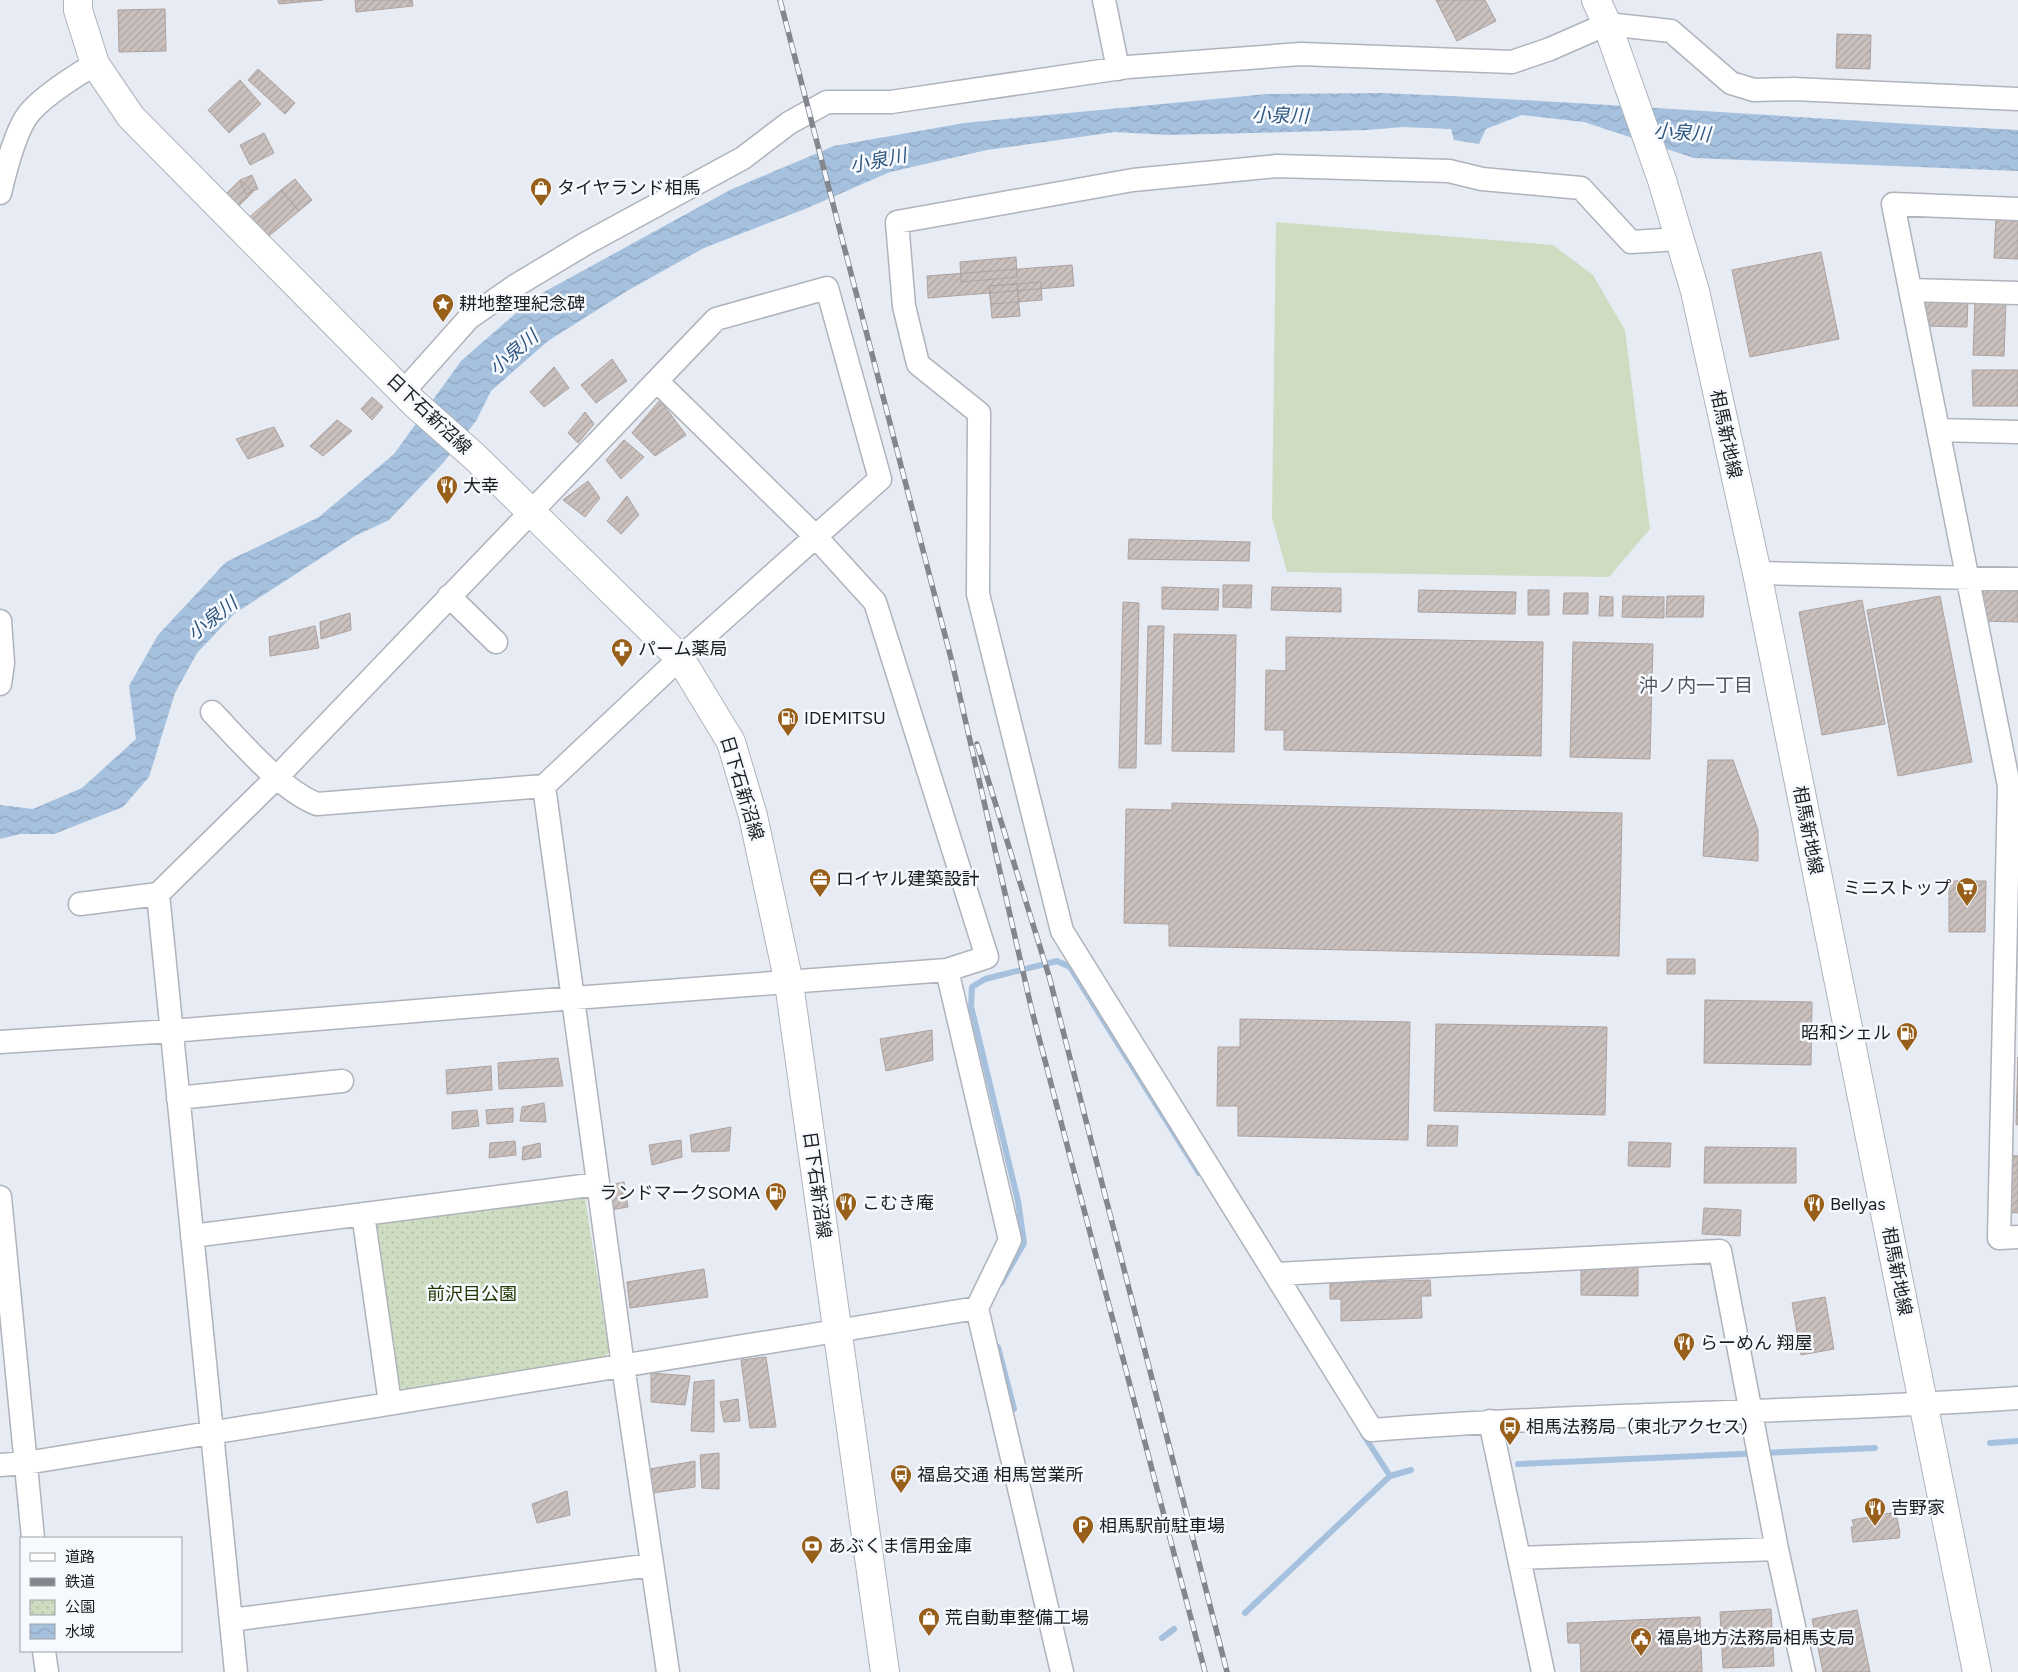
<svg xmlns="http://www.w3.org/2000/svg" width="2018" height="1672" viewBox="0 0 2018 1672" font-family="Figtree,'Noto Sans JP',sans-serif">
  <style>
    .park { fill: url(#park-dots) }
    .pitch { fill: #cedcc1 }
    .water { fill: url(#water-waves) }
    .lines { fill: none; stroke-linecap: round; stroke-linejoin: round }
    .stream { stroke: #a6c1de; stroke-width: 6 }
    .building { fill: url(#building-hatch); stroke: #ada2a0 }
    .minor-casing { stroke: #afb3bb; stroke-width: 25 }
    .major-casing { stroke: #afb3bb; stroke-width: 30 }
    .minor { stroke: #fff; stroke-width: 22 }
    .major { stroke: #fff; stroke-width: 28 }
    .rail-casing { stroke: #83868c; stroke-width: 5.5 }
    .rail { stroke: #f6f9fe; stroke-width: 4; stroke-dasharray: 11; stroke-linecap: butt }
    .labels { text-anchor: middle; stroke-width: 5; stroke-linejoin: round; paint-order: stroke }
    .poi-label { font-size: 18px; fill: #1b1d20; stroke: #f6f9fe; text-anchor: start }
    .street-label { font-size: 18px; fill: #1b1d20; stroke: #f6f9fe }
    .park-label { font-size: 18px; fill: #233701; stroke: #f6f9fe }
    .water-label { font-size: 19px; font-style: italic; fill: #2e567e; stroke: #f6f9fe }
    .neighbourhood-label { font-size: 19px; fill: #51555c; stroke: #f6f9fe }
  </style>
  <defs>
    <pattern id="park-dots" width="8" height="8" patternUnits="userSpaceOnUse" patternTransform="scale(1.25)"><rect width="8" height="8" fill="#cedcc1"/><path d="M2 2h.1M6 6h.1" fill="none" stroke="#b0bca6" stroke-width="1.8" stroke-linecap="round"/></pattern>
    <pattern id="water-waves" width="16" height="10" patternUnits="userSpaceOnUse" patternTransform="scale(1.25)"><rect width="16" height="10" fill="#a6c1de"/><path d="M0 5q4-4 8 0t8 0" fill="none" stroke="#8ea5be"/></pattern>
    <pattern id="building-hatch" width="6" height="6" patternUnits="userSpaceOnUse" patternTransform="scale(1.25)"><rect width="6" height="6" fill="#cac0bd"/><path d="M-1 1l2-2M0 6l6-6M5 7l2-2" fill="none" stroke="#ada5a2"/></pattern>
  </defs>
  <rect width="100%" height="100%" fill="#e6ebf4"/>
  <path class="park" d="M575 1194 585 1197 609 1352 603 1359 405 1391 394 1383 374 1228 380 1219Z"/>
  <path class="pitch" d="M1276 222 1553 245 1593 275 1625 330 1650 529 1609 577 1287 572 1272 518Z"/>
  <path class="water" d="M1382 93C1594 102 1806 119 2018 130V171L1694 158 1584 122 1522 115 1486 129 1479 144 1454 140 1451 129 1403 127 1367 130 1168 135 1115 132 987 150 890 172 805 209 704 248 627 291 548 341 491 391 476 421 443 463 389 520 355 536 234 614 197 653 175 693 149 777 123 807 54 834H20L0 839V805L33 809 82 788 136 739 129 686 158 635 226 562 319 517 394 454 461 361 533 298 730 190 834 146 964 123 1267 94Z"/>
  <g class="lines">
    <path class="stream" d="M1001 1283 1024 1243 1018 1201 971 1006 972 987 985 979 1057 961 1070 967 1199 1173
      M998 1347 1014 1409
      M1363 1434 1390 1476
      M1990 1443 2018 1441
      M1518 1464 1875 1448
      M1245 1613 1390 1476 1411 1470
      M1162 1638 1174 1629"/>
  </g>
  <path class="building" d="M278 0H323L279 4Z
    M355 0H412L413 6 356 12Z
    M1436 0H1485L1496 21 1457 41Z
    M165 9 166 51 119 52 118 10Z
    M1837 34 1871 35 1870 69 1836 68Z
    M258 69 295 103 285 114 248 80Z
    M240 80 261 104 229 133 208 110Z
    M264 133 274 153 250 165 240 145Z
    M252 175 258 189 246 194 240 180Z
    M295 179 312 200 299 211 281 190Z
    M240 180 253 192 237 208 224 196Z
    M281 190 299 211 263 241 246 220Z
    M1996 216 2018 217V259L1994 258Z
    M1821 252 1839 339 1750 357 1732 270Z
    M1016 257 1017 277 961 282 960 262Z
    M1072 265 1074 286 928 298 927 276Z
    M1041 282 1042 300 991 304 989 286Z
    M1017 284 1020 316 992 318 989 286Z
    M1923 297 1968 298 1967 327 1922 326Z
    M1975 300 2006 301 2004 356 1973 355Z
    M612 359 627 381 596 403 581 385Z
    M554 367 569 388 544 407 530 392Z
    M1972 370H2018V406H1973Z
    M372 397 383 407 372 420 361 409Z
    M660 400 686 435 655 456 632 433Z
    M585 412 594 424 578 443 568 433Z
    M337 420 352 431 323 456 310 446Z
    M274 427 284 446 248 459 236 439Z
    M624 440 644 457 621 479 606 460Z
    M588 481 600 498 585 517 563 500Z
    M627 496 639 515 621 534 607 521Z
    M1129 539 1250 542 1249 561 1128 559Z
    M1223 585H1252L1251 608 1223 607Z
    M1162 587 1219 589 1218 610 1162 609Z
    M1272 587 1341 588V612L1271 610Z
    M1419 590 1516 592 1515 614 1418 612Z
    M1528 590H1549V615H1528Z
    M1983 590 2018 591V622L1983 621Z
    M1564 593H1588V614H1563Z
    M1600 596 1613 597V616H1599Z
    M1623 596 1664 597V618L1622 617Z
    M1667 596H1704L1703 617H1666Z
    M1940 596 1972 762 1898 776 1867 610Z
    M1862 600 1885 724 1822 735 1799 612Z
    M1123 602 1139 603 1136 768H1119Z
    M350 613 351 630 321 639 320 622Z
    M315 626 319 648 270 656 269 637Z
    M1148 626H1164L1161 744H1145Z
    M1174 634 1236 635 1234 752 1172 751Z
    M1286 637 1543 642 1541 756 1284 750V730H1265L1266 670 1286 671Z
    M1573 642 1653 644 1650 759 1570 757Z
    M1708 760H1733L1758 830V861L1703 856Z
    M1172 803 1622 813 1619 956 1169 946V924L1124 923 1126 809 1172 810Z
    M1949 881H1986L1985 932H1949Z
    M1667 959H1695V974H1667Z
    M1705 1000 1812 1002 1811 1065 1704 1063Z
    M1240 1019 1410 1022 1408 1140 1238 1136V1106H1217L1218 1047H1240Z
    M1436 1024 1607 1027 1605 1115 1434 1111Z
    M932 1030 933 1060 886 1071 880 1039Z
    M2018 1057V1125L2016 1124Z
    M558 1058 563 1086 499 1089 498 1063Z
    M491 1066 492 1090 447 1094 446 1070Z
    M544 1103 546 1122 520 1121 522 1107Z
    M513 1108V1122L487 1124 486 1110Z
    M477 1110 479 1126 452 1129V1112Z
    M1428 1125 1458 1126 1457 1146H1427Z
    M731 1127 729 1151 692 1152 690 1135Z
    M681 1140 682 1157 652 1165 649 1145Z
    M515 1141 516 1155 489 1158 490 1143Z
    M1629 1142 1671 1143 1670 1167 1628 1166Z
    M540 1143 541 1157 522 1160 523 1147Z
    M1705 1147 1796 1148V1183H1704Z
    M2007 1155 2018 1156V1213L2005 1212Z
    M624 1182 628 1207 611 1210 610 1185Z
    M1704 1208 1741 1210 1740 1236 1702 1234Z
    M1581 1264 1638 1265V1296L1581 1295Z
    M704 1269 708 1297 630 1308 627 1282Z
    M1430 1280 1431 1296H1421L1422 1318 1341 1321V1299H1330V1283Z
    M1825 1297 1834 1349 1801 1355 1792 1303Z
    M766 1357 776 1427 750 1428 741 1360Z
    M651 1373 690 1376 685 1405 651 1402Z
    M714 1380V1432L691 1431 694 1382Z
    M738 1399 740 1421 724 1422 720 1402Z
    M719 1453V1489L702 1488 700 1455Z
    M695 1461V1487L652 1493 650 1469Z
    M567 1491 570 1515 537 1523 532 1504Z
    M1896 1512 1900 1533 1899 1538 1853 1542 1851 1527H1854L1852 1520Z
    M1771 1609 1774 1666 1723 1668 1720 1612Z
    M1857 1610 1870 1672H1823L1812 1619Z
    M1700 1617 1702 1672H1581L1580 1643H1568L1567 1623Z"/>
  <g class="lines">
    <g class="minor-casing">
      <path id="minor" d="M1104 0 1118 69
        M0 193C5 172 15 133 27 116 40 98 75 76 95 64
        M2018 209 1893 204 2009 786 1999 1238 2018 1237
        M1679 239 1631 242 1581 188 1482 179 1449 171 1277 166 1133 180 897 222 904 306 918 364 979 413 978 594 1062 931 1372 1430C1587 1413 1803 1413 2018 1398
        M1910 290 2018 293
        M658 382 816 537 875 602 987 957 947 970
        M403 392 469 318 515 286 585 244 743 158 789 123 827 102H891L1128 67 1301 54 1512 62 1550 49 1607 24 1671 31 1731 83 1754 90 1793 89 2018 99
        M1938 430 2018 432
        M1757 573 2018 579
        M449 596 496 642
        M0 621 3 663 0 684
        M212 712C240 741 281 790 317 804L544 786
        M80 904 158 894
        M0 1042 171 1031 574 998 947 970 1010 1240 977 1308 1062 1672
        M178 1098 342 1081
        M0 1197 33 1538
        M363 1214 390 1403
        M192 1236 598 1184
        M1276 1274 1720 1251 1777 1549 1804 1672
        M1490 1421 1543 1672
        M0 1465 26 1463 977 1308
        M1519 1558 1777 1549
        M231 1620 652 1565
        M44 1651 47 1672
        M236 1672 158 894 277 777 716 319 827 288 880 479 680 658 544 786 623 1366 668 1672"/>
    </g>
    <g class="major-casing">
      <path id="major" d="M78 0V10L95 64 131 117 414 403 475 457 680 658 731 742 753 816 789 983 885 1672
        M1596 0 1607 24 1662 180 1695 291 1757 573 1977 1672"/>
    </g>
    <use href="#minor" class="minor"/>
    <use href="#major" class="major"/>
    <g class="rail-casing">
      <path id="rail" d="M780 0 952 662 1032 1011 1205 1672
        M977 744 1049 976 1227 1672"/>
    </g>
    <use href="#rail" class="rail"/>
  </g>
  <defs>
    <g id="shop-pin" transform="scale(1.125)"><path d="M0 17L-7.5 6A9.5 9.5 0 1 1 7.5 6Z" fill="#975f1a" stroke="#f6f9fe"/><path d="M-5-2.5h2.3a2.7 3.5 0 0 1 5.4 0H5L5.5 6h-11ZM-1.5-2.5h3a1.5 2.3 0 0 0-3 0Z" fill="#fff"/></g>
    <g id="sight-pin" transform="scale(1.125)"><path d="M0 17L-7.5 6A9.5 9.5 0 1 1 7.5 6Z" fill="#975f1a" stroke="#f6f9fe"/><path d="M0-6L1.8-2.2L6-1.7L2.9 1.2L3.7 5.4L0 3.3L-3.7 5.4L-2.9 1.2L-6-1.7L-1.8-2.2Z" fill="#fff"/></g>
    <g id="restaurant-pin" transform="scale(1.125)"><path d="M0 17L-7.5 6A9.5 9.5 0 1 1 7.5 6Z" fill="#975f1a" stroke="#f6f9fe"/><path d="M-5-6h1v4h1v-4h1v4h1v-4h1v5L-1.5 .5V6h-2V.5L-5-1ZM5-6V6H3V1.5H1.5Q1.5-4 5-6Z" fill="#fff"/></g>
    <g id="pharmacy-pin" transform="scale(1.125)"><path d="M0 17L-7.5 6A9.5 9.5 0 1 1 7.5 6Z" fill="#975f1a" stroke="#f6f9fe"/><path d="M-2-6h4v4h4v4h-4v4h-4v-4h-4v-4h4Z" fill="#fff"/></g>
    <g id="fuel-pin" transform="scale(1.125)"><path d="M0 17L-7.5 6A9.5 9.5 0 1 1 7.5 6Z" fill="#975f1a" stroke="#f6f9fe"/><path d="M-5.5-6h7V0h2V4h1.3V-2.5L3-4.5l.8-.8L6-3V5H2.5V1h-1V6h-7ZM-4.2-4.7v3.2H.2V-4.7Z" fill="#fff"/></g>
    <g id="office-pin" transform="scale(1.125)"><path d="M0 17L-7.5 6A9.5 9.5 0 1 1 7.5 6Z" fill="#975f1a" stroke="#f6f9fe"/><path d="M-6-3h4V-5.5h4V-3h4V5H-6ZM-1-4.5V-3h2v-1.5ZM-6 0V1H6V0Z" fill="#fff"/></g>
    <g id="supermarket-pin" transform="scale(1.125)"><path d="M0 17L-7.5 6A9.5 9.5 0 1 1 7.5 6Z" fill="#975f1a" stroke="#f6f9fe"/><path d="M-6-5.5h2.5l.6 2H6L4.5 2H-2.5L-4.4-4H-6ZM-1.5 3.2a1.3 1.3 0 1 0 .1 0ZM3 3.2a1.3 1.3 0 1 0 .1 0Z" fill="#fff"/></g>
    <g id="bus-pin" transform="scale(1.125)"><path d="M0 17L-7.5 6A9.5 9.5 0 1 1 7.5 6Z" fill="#975f1a" stroke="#f6f9fe"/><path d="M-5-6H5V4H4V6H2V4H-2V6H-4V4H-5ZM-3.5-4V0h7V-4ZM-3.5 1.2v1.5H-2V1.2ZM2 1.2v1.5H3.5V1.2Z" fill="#fff"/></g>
    <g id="parking-pin" transform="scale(1.125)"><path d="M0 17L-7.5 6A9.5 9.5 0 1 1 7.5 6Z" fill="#975f1a" stroke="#f6f9fe"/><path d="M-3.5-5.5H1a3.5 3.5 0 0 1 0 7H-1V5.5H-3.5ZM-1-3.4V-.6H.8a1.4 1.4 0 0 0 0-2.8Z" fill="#fff"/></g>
    <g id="bank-pin" transform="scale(1.125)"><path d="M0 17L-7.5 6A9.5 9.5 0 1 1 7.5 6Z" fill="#975f1a" stroke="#f6f9fe"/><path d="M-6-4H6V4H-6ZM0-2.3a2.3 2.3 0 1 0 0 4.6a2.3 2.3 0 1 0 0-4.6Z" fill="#fff"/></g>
    <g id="civic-pin" transform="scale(1.125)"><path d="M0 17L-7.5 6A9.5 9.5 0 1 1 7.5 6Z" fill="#975f1a" stroke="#f6f9fe"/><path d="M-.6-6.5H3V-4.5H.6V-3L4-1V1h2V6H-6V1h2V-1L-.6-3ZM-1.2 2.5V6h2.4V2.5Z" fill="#fff"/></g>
  </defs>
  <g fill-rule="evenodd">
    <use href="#shop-pin" x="541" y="188"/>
    <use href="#sight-pin" x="443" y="304"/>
    <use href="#restaurant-pin" x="447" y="486"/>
    <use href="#pharmacy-pin" x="622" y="649"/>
    <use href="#fuel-pin" x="788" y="718"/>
    <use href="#office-pin" x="820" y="879"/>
    <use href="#supermarket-pin" x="1967" y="888"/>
    <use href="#fuel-pin" x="1907" y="1033"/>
    <use href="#fuel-pin" x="776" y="1193"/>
    <use href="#restaurant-pin" x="846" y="1203"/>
    <use href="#restaurant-pin" x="1814" y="1204"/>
    <use href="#restaurant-pin" x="1684" y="1343"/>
    <use href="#bus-pin" x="1510" y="1427"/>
    <use href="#bus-pin" x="901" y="1475"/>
    <use href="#restaurant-pin" x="1875" y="1508"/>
    <use href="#parking-pin" x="1083" y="1526"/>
    <use href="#bank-pin" x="812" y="1546"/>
    <use href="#shop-pin" x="929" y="1618"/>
    <use href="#civic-pin" x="1641" y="1638"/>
  </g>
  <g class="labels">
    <g class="poi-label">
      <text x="557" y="194">タイヤランド相馬</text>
      <text x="459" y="310">耕地整理紀念碑</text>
      <text x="463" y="492">大幸</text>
      <text x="638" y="655">パーム薬局</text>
      <text x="804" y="724">IDEMITSU</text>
      <text x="836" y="885">ロイヤル建築設計</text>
      <text x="1951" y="894" text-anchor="end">ミニストップ</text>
      <text x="1891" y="1039" text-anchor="end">昭和シェル</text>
      <text x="760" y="1199" text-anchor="end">ランドマークSOMA</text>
      <text x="862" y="1209">こむき庵</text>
      <text x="1830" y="1210">Bellyas</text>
      <text x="1700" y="1349">らーめん 翔屋</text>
      <text x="1526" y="1433">相馬法務局（東北アクセス）</text>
      <text x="917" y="1481">福島交通 相馬営業所</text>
      <text x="1891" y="1514">吉野家</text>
      <text x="1099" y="1532">相馬駅前駐車場</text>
      <text x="828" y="1552">あぶくま信用金庫</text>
      <text x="945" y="1624">荒自動車整備工場</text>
      <text x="1657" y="1644">福島地方法務局相馬支局</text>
    </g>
    <g class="street-label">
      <text transform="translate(429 414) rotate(43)" y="6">日下石新沼線</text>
      <text transform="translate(1726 434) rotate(78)" y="6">相馬新地線</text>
      <text transform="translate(742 788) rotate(73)" y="6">日下石新沼線</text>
      <text transform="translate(1808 830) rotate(79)" y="6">相馬新地線</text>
      <text transform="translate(817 1185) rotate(82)" y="6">日下石新沼線</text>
      <text transform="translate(1897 1271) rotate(79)" y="6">相馬新地線</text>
    </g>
    <g class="park-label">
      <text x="472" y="1300">前沢目公園</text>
    </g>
    <g class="water-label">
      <text transform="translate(1280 115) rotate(1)" y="7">小泉川</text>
      <text transform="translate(1682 132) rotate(4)" y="7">小泉川</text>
      <text transform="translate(878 160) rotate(-11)" y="7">小泉川</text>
      <text transform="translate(513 352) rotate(-40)" y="7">小泉川</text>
      <text transform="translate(212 618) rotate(-38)" y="7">小泉川</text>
    </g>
    <g class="neighbourhood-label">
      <text x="1696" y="692">沖ノ内一丁目</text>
    </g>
  </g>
  <rect x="20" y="1537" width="162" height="115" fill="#f6f9fe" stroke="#9ea1a5"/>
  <rect x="30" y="1553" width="25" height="8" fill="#ffffff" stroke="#9ea1a5"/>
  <text x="65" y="1562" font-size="15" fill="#1b1d20">道路</text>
  <rect x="30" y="1578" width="25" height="8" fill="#83868c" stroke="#9ea1a5"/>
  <text x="65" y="1587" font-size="15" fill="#1b1d20">鉄道</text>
  <rect x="30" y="1600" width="25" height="15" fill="url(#park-dots)" stroke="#9ea1a5"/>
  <text x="65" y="1612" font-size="15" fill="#1b1d20">公園</text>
  <rect x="30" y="1624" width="25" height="15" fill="url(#water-waves)" stroke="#9ea1a5"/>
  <text x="65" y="1637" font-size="15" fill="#1b1d20">水域</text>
</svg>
